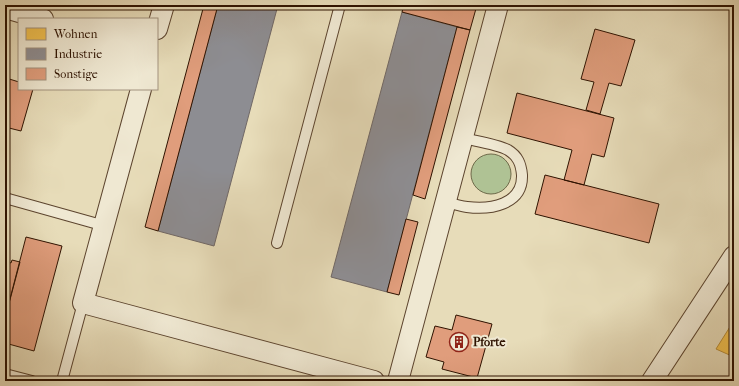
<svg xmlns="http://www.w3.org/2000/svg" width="739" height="386" viewBox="0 0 739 386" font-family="'IM FELL French Canon',serif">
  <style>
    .green { fill: #afc294; stroke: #6e6a4a }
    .homes { fill: #f2c14e; stroke: #b78c37 }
    .industry { fill: #8d8d92; stroke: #706866 }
    .building { fill: #e09d7c; stroke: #2e1200 }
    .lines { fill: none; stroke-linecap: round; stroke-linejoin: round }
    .lane-casing { stroke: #5c442e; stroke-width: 12 }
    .street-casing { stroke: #5c442e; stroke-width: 22 }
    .lane { stroke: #efe8d2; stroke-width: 10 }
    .street { stroke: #efe8d2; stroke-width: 20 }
    .labels { text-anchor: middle; stroke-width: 4; stroke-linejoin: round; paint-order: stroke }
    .poi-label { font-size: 12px; font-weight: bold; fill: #2e1200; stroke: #efe8d2; text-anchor: start }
  </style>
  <rect width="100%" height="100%" fill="#e7dcb9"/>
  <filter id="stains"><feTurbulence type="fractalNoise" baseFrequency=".005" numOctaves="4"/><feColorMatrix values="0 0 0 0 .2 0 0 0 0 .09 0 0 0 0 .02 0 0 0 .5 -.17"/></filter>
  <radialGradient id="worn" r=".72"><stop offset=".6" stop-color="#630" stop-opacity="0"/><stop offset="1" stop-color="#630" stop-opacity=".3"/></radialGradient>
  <path class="green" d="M471 174a20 20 0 1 1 40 0a20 20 0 1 1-40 0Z"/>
  <path class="homes" d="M733 322H734V357L716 349Z"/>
  <path class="industry" d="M218 5H278L214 246 158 231Z
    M402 12 457 27 387 292 331 277Z"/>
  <path class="building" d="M204 5H218L158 231 145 227Z
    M404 5H477L470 30 402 12Z
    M457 27 470 30 425 199 413 195Z
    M595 29 635 40 621 86 609 83 600 114 586 110 594 82 581 79Z
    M5 74H7L6 78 19 82V89H33L21 131 5 127Z
    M517 93 614 118 604 157 592 154 584 185 564 180 572 150 507 133Z
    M545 175 659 204 649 243 535 214Z
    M406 219 418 222 399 295 387 292Z
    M26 237 62 246 34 351 5 343V318Z
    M12 260 20 262 7 311 5 310V261L11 263Z
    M456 315 492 324 477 378 442 369 444 362 426 357 435 326 452 330Z"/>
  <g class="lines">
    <g class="lane-casing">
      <path id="lane" d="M5 198 105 226
        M446 202C453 204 460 206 467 207 490 210 523 205 522 175 521 164 518 156 508 150 497 144 475 141 463 138
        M277 243 340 5
        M5 374 32 381
        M62 381 83 303"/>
    </g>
    <g class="street-casing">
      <path id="street" d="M5 8 43 19
        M157 29 164 5
        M141 89 83 303 374 381
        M398 381 498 5
        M652 381 734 256"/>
    </g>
    <use href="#lane" class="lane"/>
    <use href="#street" class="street"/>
  </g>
  <defs>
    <g id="building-ring" transform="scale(1)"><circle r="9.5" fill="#efe8d2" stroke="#8f2418" stroke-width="1.5"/><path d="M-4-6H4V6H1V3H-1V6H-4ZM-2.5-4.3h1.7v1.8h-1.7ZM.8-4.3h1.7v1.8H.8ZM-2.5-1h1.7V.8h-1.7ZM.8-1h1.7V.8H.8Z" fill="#8f2418"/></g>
  </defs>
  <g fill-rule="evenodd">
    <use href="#building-ring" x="459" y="342"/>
  </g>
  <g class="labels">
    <g class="poi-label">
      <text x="473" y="346">Pforte</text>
    </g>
  </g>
  <rect width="739" height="386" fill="none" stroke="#e7dcb9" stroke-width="20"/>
  <rect x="6" y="6" width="727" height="374" fill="none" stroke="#2e1200" stroke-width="2"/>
  <rect x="10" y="10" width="719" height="366" fill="none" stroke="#2e1200"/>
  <rect x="18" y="18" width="140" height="72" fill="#efe8d2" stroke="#a2927e"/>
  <rect x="26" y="28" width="20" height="12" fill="#f2c14e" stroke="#a2927e"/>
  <text x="54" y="38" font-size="12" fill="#2e1200">Wohnen</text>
  <rect x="26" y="48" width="20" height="12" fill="#8d8d92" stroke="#a2927e"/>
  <text x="54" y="58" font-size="12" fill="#2e1200">Industrie</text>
  <rect x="26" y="68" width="20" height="12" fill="#e09d7c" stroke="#a2927e"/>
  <text x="54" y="78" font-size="12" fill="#2e1200">Sonstige</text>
  <rect width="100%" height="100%" filter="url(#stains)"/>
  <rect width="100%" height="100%" fill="url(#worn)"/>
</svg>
